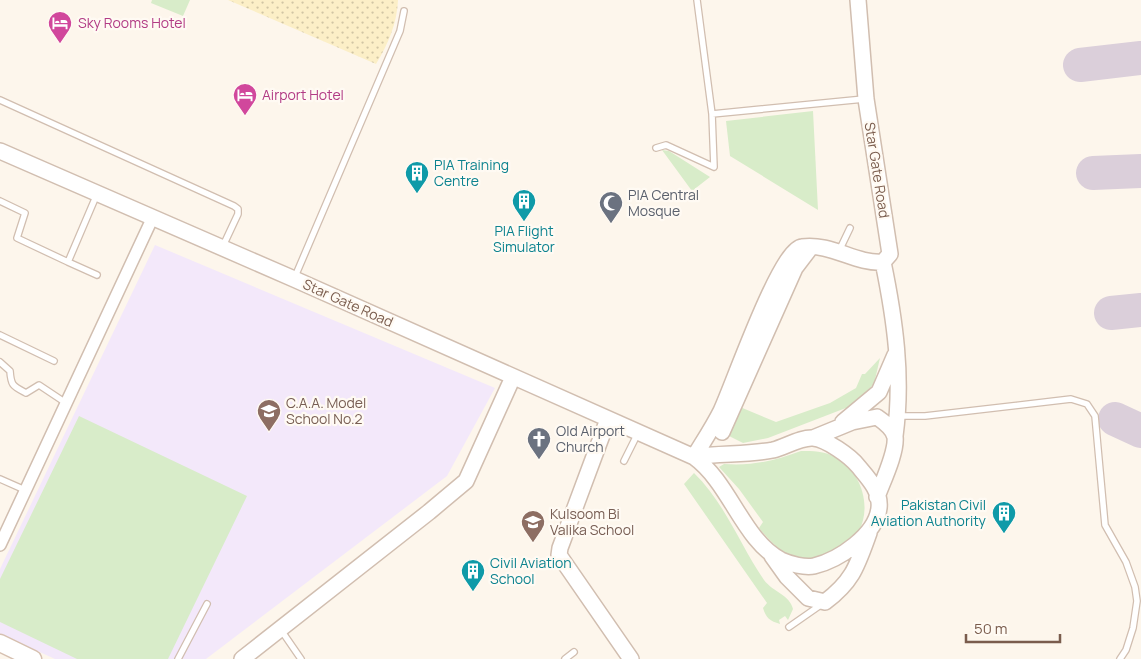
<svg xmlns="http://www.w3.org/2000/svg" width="1141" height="659" viewBox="0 0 1141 659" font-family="Manrope,sans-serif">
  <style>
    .education { fill: #f3e8fa }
    .green { fill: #d8ecc9 }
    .sand { fill: url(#sand-dots) }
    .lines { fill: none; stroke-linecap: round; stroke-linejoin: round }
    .taxiway { stroke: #dbcfda; stroke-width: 34 }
    .service-casing { stroke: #d1beb0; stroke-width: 8 }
    .minor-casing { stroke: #d1beb0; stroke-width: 14 }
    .tertiary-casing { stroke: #d1beb0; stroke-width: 18 }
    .secondary-casing { stroke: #d6c0b0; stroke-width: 19 }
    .service { stroke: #fff; stroke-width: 5.5 }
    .minor { stroke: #fff; stroke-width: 11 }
    .tertiary { stroke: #fff; stroke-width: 15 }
    .secondary { stroke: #fff; stroke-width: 16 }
    .labels { text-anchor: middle; stroke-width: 4.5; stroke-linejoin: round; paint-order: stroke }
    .hotel-label { font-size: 14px; fill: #b23c85; stroke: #fffaf3; text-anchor: start }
    .culture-label { font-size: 14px; fill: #0d838f; stroke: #fffaf3; text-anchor: start }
    .street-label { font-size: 14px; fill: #7a5c4d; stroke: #fffaf3 }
    .worship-label { font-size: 14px; fill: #5b616d; stroke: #fffaf3; text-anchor: start }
    .education-label { font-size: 14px; fill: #785e54; stroke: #fffaf3; text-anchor: start }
  </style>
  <defs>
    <pattern id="sand-dots" width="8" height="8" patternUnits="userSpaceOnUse" patternTransform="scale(1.25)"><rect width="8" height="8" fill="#fcefc7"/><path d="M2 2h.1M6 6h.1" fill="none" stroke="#d1c5a4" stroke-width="1.8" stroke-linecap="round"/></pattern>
  </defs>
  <rect width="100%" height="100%" fill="#fdf6ec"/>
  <path class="education" d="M155 245 495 388 447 476 206 659H55L0 634V569Z"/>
  <path class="green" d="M152 0H190L183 16 151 3Z
    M813 111 818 210 730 156 726 121Z
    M662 150 669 151 710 177 692 191Z
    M880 358 874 384 851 406 768 438 743 443 727 435 740 407 776 422 830 403 856 388 862 374H865Z
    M79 416 247 496 168 659H77L0 622V579Z
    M801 451C813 451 824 451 835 457 861 471 873 506 858 533 853 542 843 548 834 552 799 568 783 557 759 528L763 522 739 489 719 467 724 464C753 466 774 461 801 451Z
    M694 473C725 503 740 545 764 580 773 592 790 595 793 609L788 620 785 616 779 620 780 624C770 621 766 618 763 608L767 603 684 484Z"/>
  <path class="sand" d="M228 0H398C397 24 388 44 376 64Z"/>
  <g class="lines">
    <path class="taxiway" d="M1080 65 1141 58
      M1093 173 1141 171
      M1111 313 1141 310
      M1115 419 1141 431"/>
    <g class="service-casing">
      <path id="service" d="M697 0 712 114
        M0 100 234 206 238 209V214L223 246
        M656 148 666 145 714 167 712 114 864 99
        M0 201 25 213 17 238 68 262 97 194
        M839 251 850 228
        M68 262 97 275
        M294 279 400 31 404 11
        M0 335 54 361
        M0 362 10 371C11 386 13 386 26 393L39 385 66 403
        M899 416H925L1071 399 1087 404 1095 416 1105 525 1126 562 1135 587 1137 601 1133 628 1126 650 1120 659
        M624 461 638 433
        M0 479 25 490
        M789 627 822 604
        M281 630 301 659
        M178 659 207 604
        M565 659 574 652"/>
    </g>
    <g class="minor-casing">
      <path id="minor" d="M0 545 152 219"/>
    </g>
    <g class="tertiary-casing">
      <path id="tertiary" d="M0 151 294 279 694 457C730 483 743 540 781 560 790 564 805 568 814 566 839 560 876 535 879 508 881 491 868 478 858 466 850 456 826 439 813 438 801 437 785 447 773 450 747 455 721 453 694 457
        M883 262C895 320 903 377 895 436
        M608 419 560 548 559 555 631 659
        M843 422 879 392 895 355
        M722 432 795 268 811 247
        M813 438 852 422 877 417C884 422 893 428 895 437 897 452 882 483 877 497
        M694 457C703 442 713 427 721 411 733 386 780 249 802 247 832 243 855 264 883 262L890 254 866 99 858 0
        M772 556 787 577 808 598 825 602C853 581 857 566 869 533
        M242 659 429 512 466 481 513 377"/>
    </g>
    <g class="secondary-casing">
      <path id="secondary" d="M0 643 33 659"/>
    </g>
    <use href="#service" class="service"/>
    <use href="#minor" class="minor"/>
    <use href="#tertiary" class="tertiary"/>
    <use href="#secondary" class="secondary"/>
  </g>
  <defs>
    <g id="hotel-pin" transform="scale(1.25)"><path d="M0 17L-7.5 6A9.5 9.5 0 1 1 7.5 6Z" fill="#d1479c" stroke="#fffaf3"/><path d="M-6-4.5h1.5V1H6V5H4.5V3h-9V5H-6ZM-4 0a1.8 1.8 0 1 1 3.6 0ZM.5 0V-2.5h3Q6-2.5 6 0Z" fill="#fff"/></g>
    <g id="building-pin" transform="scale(1.25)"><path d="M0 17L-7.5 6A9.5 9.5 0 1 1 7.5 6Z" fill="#0f9aa8" stroke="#fffaf3"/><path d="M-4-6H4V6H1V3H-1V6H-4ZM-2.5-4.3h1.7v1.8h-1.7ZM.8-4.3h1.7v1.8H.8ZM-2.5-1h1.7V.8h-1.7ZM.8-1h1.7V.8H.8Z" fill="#fff"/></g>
    <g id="mosque-pin" transform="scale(1.25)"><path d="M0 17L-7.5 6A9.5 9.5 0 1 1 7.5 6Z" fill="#6b7280" stroke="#fffaf3"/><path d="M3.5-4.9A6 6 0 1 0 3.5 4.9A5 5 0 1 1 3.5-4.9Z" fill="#fff"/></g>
    <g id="school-pin" transform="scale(1.25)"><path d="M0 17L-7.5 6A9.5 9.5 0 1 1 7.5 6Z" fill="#8d6e63" stroke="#fffaf3"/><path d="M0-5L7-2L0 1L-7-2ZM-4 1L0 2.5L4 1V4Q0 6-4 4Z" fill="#fff"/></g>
    <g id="church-pin" transform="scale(1.25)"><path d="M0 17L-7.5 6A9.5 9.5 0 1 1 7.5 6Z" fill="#6b7280" stroke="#fffaf3"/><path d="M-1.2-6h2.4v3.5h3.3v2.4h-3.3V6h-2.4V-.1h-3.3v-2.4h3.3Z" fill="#fff"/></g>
  </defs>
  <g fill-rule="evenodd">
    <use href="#hotel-pin" x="60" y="23"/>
    <use href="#hotel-pin" x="245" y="95"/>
    <use href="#building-pin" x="417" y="173"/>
    <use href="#building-pin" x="524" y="201"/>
    <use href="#mosque-pin" x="611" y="203"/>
    <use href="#school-pin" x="269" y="411"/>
    <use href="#church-pin" x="539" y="439"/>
    <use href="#building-pin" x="1004" y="513"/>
    <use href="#school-pin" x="533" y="522"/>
    <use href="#building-pin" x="473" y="571"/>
  </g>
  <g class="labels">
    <g class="hotel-label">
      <text x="78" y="28">Sky Rooms Hotel</text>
      <text x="262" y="100">Airport Hotel</text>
    </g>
    <g class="culture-label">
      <text x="434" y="170">PIA Training<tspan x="434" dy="16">Centre</tspan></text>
      <text x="524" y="236" text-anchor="middle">PIA Flight<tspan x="524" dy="16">Simulator</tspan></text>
      <text x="986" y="510" text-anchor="end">Pakistan Civil<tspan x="986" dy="16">Aviation Authority</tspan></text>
      <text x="490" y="568">Civil Aviation<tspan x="490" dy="16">School</tspan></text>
    </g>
    <g class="street-label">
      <text transform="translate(877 170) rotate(81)" y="5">Star Gate Road</text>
      <text transform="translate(348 303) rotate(24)" y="5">Star Gate Road</text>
    </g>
    <g class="worship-label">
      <text x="628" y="200">PIA Central<tspan x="628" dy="16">Mosque</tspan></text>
      <text x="556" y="436">Old Airport<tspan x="556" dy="16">Church</tspan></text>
    </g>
    <g class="education-label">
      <text x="286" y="408">C.A.A. Model<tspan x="286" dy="16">School No.2</tspan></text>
      <text x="550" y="519">Kulsoom Bi<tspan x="550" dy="16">Valika School</tspan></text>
    </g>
  </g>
  <path d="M966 634v8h94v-8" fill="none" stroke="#7a5c4d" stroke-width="2.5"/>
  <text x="974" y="634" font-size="15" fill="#7a5c4d" stroke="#fffaf3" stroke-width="4" paint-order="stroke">50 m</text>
</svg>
